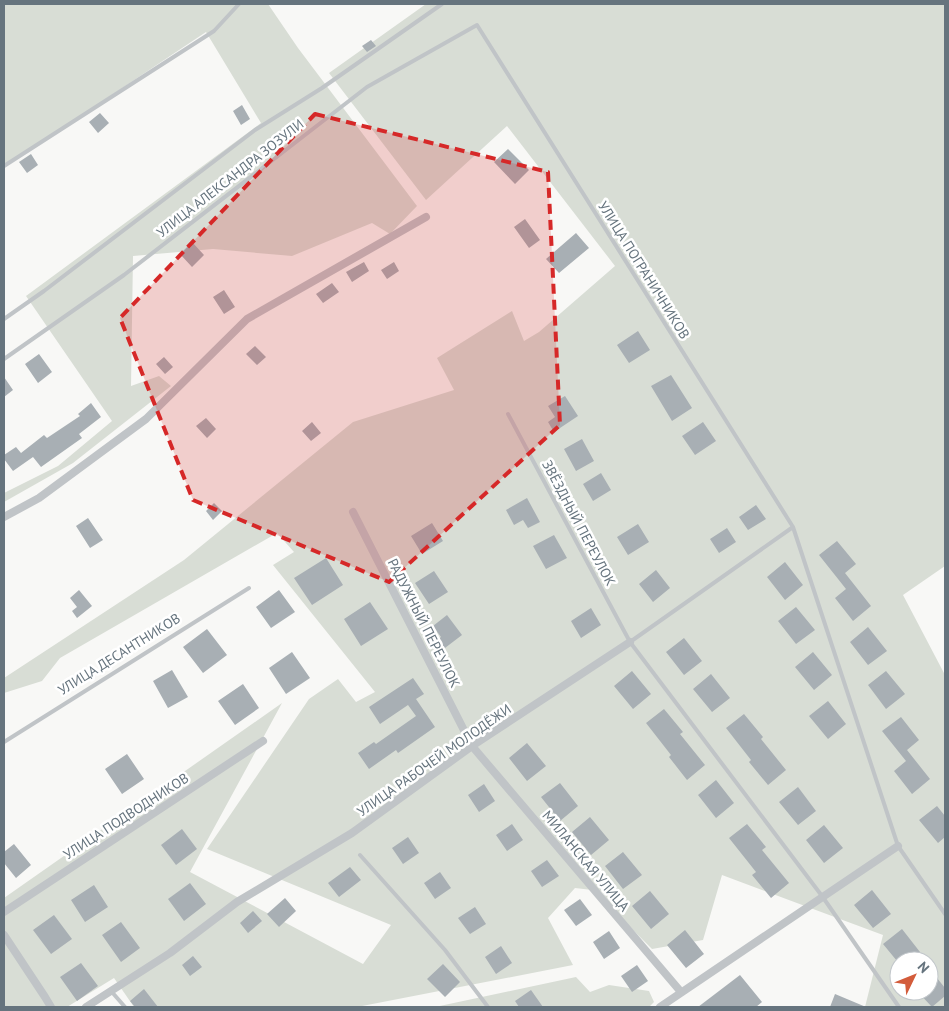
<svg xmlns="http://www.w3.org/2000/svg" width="949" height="1011" viewBox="0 0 949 1011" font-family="'PT Sans',sans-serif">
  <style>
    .green { fill: #d8ddd5; fill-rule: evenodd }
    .building { fill: #a8afb4 }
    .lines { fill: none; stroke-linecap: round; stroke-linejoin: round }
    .lane { stroke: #c0c4c7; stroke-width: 4 }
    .street { stroke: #c0c4c7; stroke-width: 8 }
    .marked { fill: #d62828; fill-opacity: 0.2; stroke: #d62828; stroke-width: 4; stroke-dasharray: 10 6; stroke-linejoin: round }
    .labels { text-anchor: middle; stroke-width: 5; stroke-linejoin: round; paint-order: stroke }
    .street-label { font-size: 14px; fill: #66747e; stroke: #fff }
  </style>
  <rect width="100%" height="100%" fill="#f8f8f6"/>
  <path class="green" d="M4 4H268L298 48 417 206 390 234 372 223 292 256 213 249 133 256 131 386 159 376 171 386 73 463 4 502V493L58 466 112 421 26 296 261 123 206 32 4 167Z
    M426 4H945V566L903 595 945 675V1007H865L883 935 722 875 703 940 652 949 618 915 601 891 575 888 548 918 573 965 357 1007H134L114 978 67 1007H4V898L282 703 190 872 363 964 391 925 207 849 309 699 338 679 356 702 375 692 273 565 294 552 277 533 60 658 42 681 4 693V678L184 560 353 422 454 390 437 358 512 311 524 341 539 332 615 266 507 126 426 200 329 73ZM899 961H929V991H899Z
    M576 977 590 992 609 985 649 991 654 1002 649 1007H435Z"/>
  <path class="building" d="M371 40 376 46 367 52 362 46Z
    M242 105 250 119 241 125 233 111Z
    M100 113 109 123 98 133 89 122Z
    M508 149 529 170 515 184 494 162Z
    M31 154 38 165 27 173 19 162Z
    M525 219 540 240 529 248 514 227Z
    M576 233 589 248 559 273 546 259Z
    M192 242 204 255 192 267 180 254Z
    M364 262 369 271 352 282 346 272Z
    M394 262 399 271 387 279 381 270Z
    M332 283 339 292 323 303 316 294Z
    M224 290 235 307 224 314 213 297Z
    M638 331 650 350 629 363 617 345Z
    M255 346 266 357 257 365 246 354Z
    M39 354 52 372 38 383 25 364Z
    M164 357 173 367 165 374 156 364Z
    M671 375 692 408 672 421 651 386Z
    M4 377 13 390 4 397Z
    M565 396 578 416 554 432 548 422 555 417 548 406Z
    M91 403 101 417 79 434 82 438 41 467 33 457 13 471 4 459V455L16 447 21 453 44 435 47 438 80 416 78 414Z
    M206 418 216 429 207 438 196 426Z
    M312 422 321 433 311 441 302 431Z
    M703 422 716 441 695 455 682 436Z
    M582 439 594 461 576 471 564 449Z
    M601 473 611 490 593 501 583 484Z
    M527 498 540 522 528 528 523 520 514 525 506 510Z
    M214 503 222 511 213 520 206 511Z
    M756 505 766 519 748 530 739 517Z
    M88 518 103 540 90 548 76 526Z
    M432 523 443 541 422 554 411 536Z
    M638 524 649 542 628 555 617 537Z
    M727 528 736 542 719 553 710 539Z
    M554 535 567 558 546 569 533 546Z
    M837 541 856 564 845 573 871 606 853 621 835 598 846 589 819 555Z
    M326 558 343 585 312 605 294 578Z
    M785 562 803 585 785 600 767 577Z
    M656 570 670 588 653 602 639 584Z
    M434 571 448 592 429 604 415 583Z
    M79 590 92 606 77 618 72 611 77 607 70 598Z
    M279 590 295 612 271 628 256 607Z
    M370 602 388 629 361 646 344 619Z
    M796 607 815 630 796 644 778 621Z
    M591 608 601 625 581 638 571 621Z
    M447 615 462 635 441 651 435 642 441 637 433 626Z
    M868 627 887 651 868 665 850 642Z
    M207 629 227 655 203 673 183 647Z
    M684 638 702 661 684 675 666 652Z
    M292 652 310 678 286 694 269 668Z
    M813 652 832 675 814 690 795 667Z
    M172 670 188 697 168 708 153 681Z
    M632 671 651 694 633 709 614 686Z
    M886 671 905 694 886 709 868 685Z
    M711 674 730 698 712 712 693 689Z
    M413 678 424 694 416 699 435 727 398 753 396 750 369 769 358 753 374 742 376 744 416 716 408 705 380 724 369 707Z
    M243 684 259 708 235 725 218 701Z
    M828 701 846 724 828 739 809 716Z
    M664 709 683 732 680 734 705 765 687 780 669 757 671 755 646 723Z
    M744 714 763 737 761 739 786 770 768 785 749 762 751 760 726 728Z
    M901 717 919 740 907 750 930 779 912 794 894 771 906 761 882 731Z
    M527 743 546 766 527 781 509 758Z
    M127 754 144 779 122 794 105 769Z
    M716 780 734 803 716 818 698 795Z
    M560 783 578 806 560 821 541 797Z
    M484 784 495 801 479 812 468 795Z
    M798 787 816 811 798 825 779 802Z
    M937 806 945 816V837L938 843 919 820Z
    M590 817 609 840 591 855 572 832Z
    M512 824 523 840 507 851 496 835Z
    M747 824 766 847 762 850 789 883 771 898 752 875 756 872 729 838Z
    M824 825 843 848 824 863 806 840Z
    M182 829 197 849 176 865 161 845Z
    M408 837 419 853 403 864 392 848Z
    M14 844 31 865 16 878 4 863V852Z
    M623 852 642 875 623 889 605 866Z
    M547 860 559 876 542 887 531 871Z
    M350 867 361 880 339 897 328 883Z
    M440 872 451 888 435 899 424 883Z
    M190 883 206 904 184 921 168 899Z
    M94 885 108 907 85 922 71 900Z
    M872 890 891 914 873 928 854 905Z
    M650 891 669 914 651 929 632 906Z
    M285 898 296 911 279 927 267 914Z
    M580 899 592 915 576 926 564 910Z
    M475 907 486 924 470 934 458 918Z
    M253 911 262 921 248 933 240 923Z
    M54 915 72 939 51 954 33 930Z
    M121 922 140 948 121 962 102 935Z
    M902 929 920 952 909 961H897L883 944Z
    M685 930 704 954 686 968 667 945Z
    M609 931 620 948 604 959 593 942Z
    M501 946 512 963 496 974 485 957Z
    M193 956 202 967 190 976 182 965Z
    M81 963 98 986 77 1001 60 977Z
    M443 964 460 982 445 997 427 979Z
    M637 965 648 981 632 992 621 976Z
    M929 968 945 988V996L932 1007 917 991H929Z
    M740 975 762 1002 756 1007H698Z
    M144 989 158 1007H135L130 1001Z
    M531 990 543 1007H519L515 1001Z
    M835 994 866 1007H830Z"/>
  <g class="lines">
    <path class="lane" d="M4 166 214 31 239 4
      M4 319 44 291 255 130 322 88 442 4
      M4 359 124 275 367 87 477 25 793 527 898 846 945 914
      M508 414 630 642 822 896 899 1007
      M630 642 793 527
      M4 742 249 588
      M360 855 445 950 488 1007
      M111 991 125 1007"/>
    <path class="street" d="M353 512 472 746 681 992
      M4 517 39 498 146 419 247 319 426 217
      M4 912 263 741
      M4 935 45 997 51 1007
      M86 1007 170 953 237 902 352 833 472 746 630 642
      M660 1007 898 846"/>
  </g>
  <path class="marked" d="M315 114 548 172 560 425 389 582 193 500 120 318Z"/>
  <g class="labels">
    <g class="street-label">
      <text transform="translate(230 178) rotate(-38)" y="5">УЛИЦА АЛЕКСАНДРА ЗОЗУЛИ</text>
      <text transform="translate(644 270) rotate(58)" y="5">УЛИЦА ПОГРАНИЧНИКОВ</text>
      <text transform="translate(579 523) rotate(62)" y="5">ЗВЁЗДНЫЙ ПЕРЕУЛОК</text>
      <text transform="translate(424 623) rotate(63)" y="5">РАДУЖНЫЙ ПЕРЕУЛОК</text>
      <text transform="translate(119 654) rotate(-32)" y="5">УЛИЦА ДЕСАНТНИКОВ</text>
      <text transform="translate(434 760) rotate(-35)" y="5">УЛИЦА РАБОЧЕЙ МОЛОДЁЖИ</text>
      <text transform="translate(126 816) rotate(-33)" y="5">УЛИЦА ПОДВОДНИКОВ</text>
      <text transform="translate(586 861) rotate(50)" y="5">МИЛАНСКАЯ УЛИЦА</text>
    </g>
  </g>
  <rect width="949" height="1011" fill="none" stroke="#66747e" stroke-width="10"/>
  <g transform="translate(914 976) rotate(47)"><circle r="24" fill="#ffffff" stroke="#c2c7cb"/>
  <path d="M0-4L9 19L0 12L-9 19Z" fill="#d35c3b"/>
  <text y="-8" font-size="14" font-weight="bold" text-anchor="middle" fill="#66747e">N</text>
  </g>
</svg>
